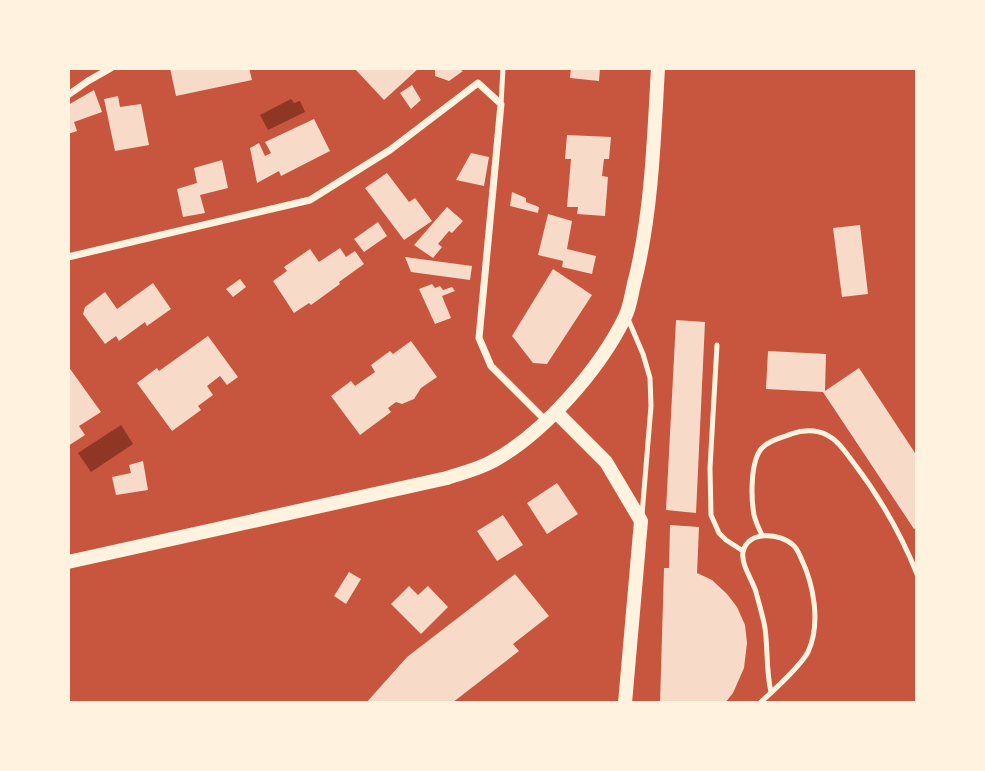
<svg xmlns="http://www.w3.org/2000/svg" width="985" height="771" viewBox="0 0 985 771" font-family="'Exo 2',sans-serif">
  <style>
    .water { fill: #8f3625 }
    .building { fill: #f7dbc8 }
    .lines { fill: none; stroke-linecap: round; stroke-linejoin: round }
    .service { stroke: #fff3e0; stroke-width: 5 }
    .minor { stroke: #fff3e0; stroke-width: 7 }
    .secondary { stroke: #fff3e0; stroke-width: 14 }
  </style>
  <rect width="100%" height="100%" fill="#c8553d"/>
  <path class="water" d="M291 99 294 103 300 101 305 112 268 130 260 115Z
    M121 425 133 444 91 472 78 453Z"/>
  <path class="building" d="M170 68H249L252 80 176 96Z
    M354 68H419L384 100Z
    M435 68H456L463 71 449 81 435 76Z
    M571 68H600L599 81 570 78Z
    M412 85 421 100 411 109 400 93Z
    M94 90 102 112 74 122 77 131 68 134V105Z
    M118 96 120 107 141 104 149 145 115 151 104 99Z
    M314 119 330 151 281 176 279 171 257 183 250 148 259 143 265 156 271 153 265 142Z
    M567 135 611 137 609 159H604L602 176 608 177 605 216 577 214 578 207H567L571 159H565Z
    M471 153 489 157 484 186 456 180Z
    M222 160 228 188 200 195 205 213 183 217 177 189 197 183 194 168Z
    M387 173 409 202 415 198 432 221 404 240 365 188Z
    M512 192 526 198V202L539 207 538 213 510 206Z
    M447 207 463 221 452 233 449 231 438 244 442 247 433 258 414 245Z
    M548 214 572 221 567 249 596 256 592 274 562 267 563 261 538 255Z
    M378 222 387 236 364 252 354 239Z
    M860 225 868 294 842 297 833 228Z
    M340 248 346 257 355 251 364 264 339 282 340 284 311 305 309 303 294 313 273 281 287 271 284 267 310 249 319 262Z
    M405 257 472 266 470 280 411 272Z
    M553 269 592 295 547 364 533 363 512 336Z
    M240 279 246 287 233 297 226 289Z
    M153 283 171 309 147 326 145 322 119 341 116 336 105 344 83 314 85 307 105 292 117 309Z
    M432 284 435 288 440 286 443 290 452 287 455 291 442 296 451 318 435 324 419 289Z
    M676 320 705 322 696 513 666 510Z
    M208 336 238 377 227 385 220 376 207 386 213 395 198 406 201 410 172 431 137 383 157 368 159 371Z
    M411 341 437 377 421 388 414 399 402 404 396 402 388 408 391 412 360 435 331 396 351 381 355 386 375 372 371 365 390 351 393 354Z
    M768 351 826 354 825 391 859 368 917 456V527L914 529 823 392 766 389Z
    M68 366 101 412 79 426 85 435 68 446Z
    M143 461 148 490 116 495 112 477 131 473 129 465Z
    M557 483 578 514 547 534 527 503Z
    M503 515 523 545 497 561 477 531Z
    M670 525 699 527 697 573 712 580 727 594 737 607 745 625 747 643 744 668 733 693 725 703H660L664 568H669Z
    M349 572 361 579 346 604 334 596Z
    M515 574 549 616 513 644 519 651 452 703H366L407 657Z
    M409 586 418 595 428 586 448 607 421 634 391 604Z"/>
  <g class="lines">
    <path class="service" d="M501 104 503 68
      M628 319 643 354 650 378 651 406 642 515
      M717 345 710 468 711 515 719 533 726 540 743 551
      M762 535C759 529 756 523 754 515 751 498 750 461 762 448 769 440 782 438 791 434 802 430 816 429 827 435 839 441 845 452 853 462 879 496 901 534 917 574
      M760 703C774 690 800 667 808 652 821 624 814 585 801 558 799 554 797 548 793 545 780 533 748 530 743 552 741 565 752 579 756 592 759 604 763 616 765 628 768 650 766 671 771 692"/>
    <path class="minor" d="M68 95 88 81 111 68
      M68 257 310 200 390 150 478 83 501 104 479 338 491 366 545 420"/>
    <path class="secondary" d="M556 412 606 462 641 521 625 703
      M68 562 447 478C462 473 479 469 493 461 543 434 600 369 625 317 631 305 632 289 636 276 652 208 654 137 658 68"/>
  </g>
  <rect width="985" height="771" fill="none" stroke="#fff3e0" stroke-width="140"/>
</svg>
